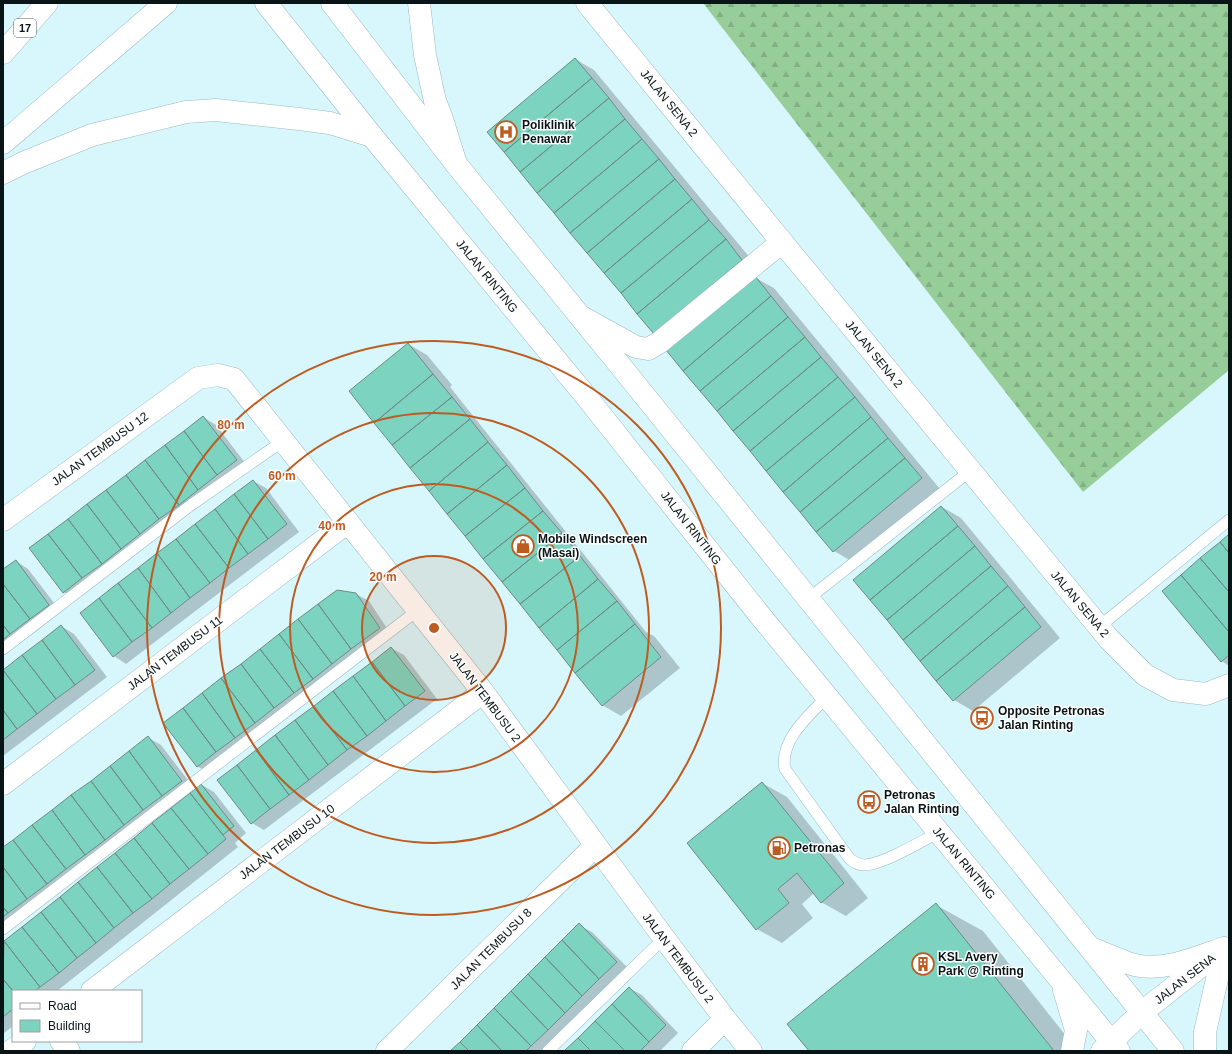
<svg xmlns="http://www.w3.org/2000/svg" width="1232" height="1054" viewBox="0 0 1232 1054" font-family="Helvetica,sans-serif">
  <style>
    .forest { fill: url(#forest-firs) }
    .shadow { fill: #0003 }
    .building { fill: #7bd3c0; stroke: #6f8b84 }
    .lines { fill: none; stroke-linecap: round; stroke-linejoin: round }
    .service-casing { stroke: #9cbac0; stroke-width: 12 }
    .minor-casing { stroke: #9cbac0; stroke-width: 23 }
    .tertiary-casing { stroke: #9cbac0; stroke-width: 23 }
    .secondary-casing { stroke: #9cbac0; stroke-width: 23 }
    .trunk-casing { stroke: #9cbac0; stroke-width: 23 }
    .service { stroke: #fff; stroke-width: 11 }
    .minor { stroke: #fff; stroke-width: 22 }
    .tertiary { stroke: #fff; stroke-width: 22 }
    .secondary { stroke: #fff; stroke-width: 22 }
    .trunk { stroke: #fff; stroke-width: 22 }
    .ring { fill: none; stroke: #be5b21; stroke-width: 2 }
    .labels { text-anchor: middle; stroke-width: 3; stroke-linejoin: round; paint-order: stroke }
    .shield { fill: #fff; stroke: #535a5c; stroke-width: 1 }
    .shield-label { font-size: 11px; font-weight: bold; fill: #091416 }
    .street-label { font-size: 12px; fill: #091416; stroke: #fff }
    .poi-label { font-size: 12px; font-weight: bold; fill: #091416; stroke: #fff; text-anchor: start }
    .centre { fill: #be5b21; stroke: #fff; stroke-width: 2 }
    .ring-label { font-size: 12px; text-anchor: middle; font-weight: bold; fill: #be5b21; stroke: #fff; stroke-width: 3; stroke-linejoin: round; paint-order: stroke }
  </style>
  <defs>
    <pattern id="forest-firs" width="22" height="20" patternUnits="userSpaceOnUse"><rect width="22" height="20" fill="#97cd99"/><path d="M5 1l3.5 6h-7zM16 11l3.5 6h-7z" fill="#81af83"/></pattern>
  </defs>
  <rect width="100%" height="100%" fill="#d7f7fd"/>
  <path class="forest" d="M703 3H1229V370L1083 492Z"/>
  <path class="shadow" d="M575 59 594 70 761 271 754 277 774 288 940 489 853 562 834 551 668 350 674 345Z
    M408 344 427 355 452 385 450 387 646 632 654 636 680 668 621 716 602 705Z
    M203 417 216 425 249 468 76 600 64 592Z
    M253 481 266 488 299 532 126 664 114 656Z
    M942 507 961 518 1060 638 973 711 954 700Z
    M1229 535V666L1222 661Z
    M16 561 28 569 61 612 3 656V571Z
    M356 594 369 601 392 636 210 774 197 766Z
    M61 626 74 634 107 677 3 756V671Z
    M391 648 404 655 437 699 264 830 252 823Z
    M149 738 161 745 194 788 3 934V849Z
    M762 783 787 797 868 898 846 916 821 902 814 893 802 904 813 918 782 943 757 929Z
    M202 785 214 792 246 833 235 843 238 847 57 991H13V1026L3 1034V943Z
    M936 905 983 931 1078 1051H810Z
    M579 925 592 932 629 969 546 1051H452Z
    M629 988 642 995 678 1033 660 1051H565Z"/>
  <path class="building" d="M575 58 592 78 504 152 487 132Z
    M592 78 609 98 520 172 504 152Z
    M609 98 625 119 537 193 520 172Z
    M625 119 642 139 554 213 537 193Z
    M642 139 659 159 570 233 554 213Z
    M659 159 675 179 587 253 570 233Z
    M675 179 692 199 604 273 587 253Z
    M692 199 709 220 621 293 604 273Z
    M709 220 726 239 637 314 621 293Z
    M726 239 742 260 654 334 637 314Z
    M755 276 771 296 683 371 666 350Z
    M771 296 788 317 700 391 683 371Z
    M788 317 805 337 717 411 700 391Z
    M805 337 821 357 733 431 717 411Z
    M408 343 433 374 374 423 349 391Z
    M821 357 838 377 750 451 733 431Z
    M433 374 452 397 392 445 374 423Z
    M838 377 855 397 766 471 750 451Z
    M452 397 470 419 410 468 392 445Z
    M855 397 871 417 783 492 766 471Z
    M203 416 237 460 217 475 184 431Z
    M871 417 888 438 800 512 783 492Z
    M470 419 488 442 429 491 410 468Z
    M184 431 217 475 198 490 165 445Z
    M888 438 905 458 816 532 800 512Z
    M488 442 507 465 447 514 429 491Z
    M165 445 198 490 179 505 145 460Z
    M905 458 922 478 833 552 816 532Z
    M145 460 179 505 159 519 126 475Z
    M507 465 525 488 465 536 447 514Z
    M126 475 159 519 140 534 106 490Z
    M253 480 287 524 268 539 234 494Z
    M525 488 543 511 483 559 465 536Z
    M106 490 140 534 121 549 87 504Z
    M234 494 268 539 248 554 215 509Z
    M87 504 121 549 102 564 68 519Z
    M941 506 958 526 870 600 853 580Z
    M215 509 248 554 229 568 195 524Z
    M543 511 562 533 502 582 483 559Z
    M68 519 102 564 82 578 48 534Z
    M195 524 229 568 210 583 176 539Z
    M958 526 975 546 887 620 870 600Z
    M562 533 580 556 520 604 502 582Z
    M48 534 82 578 63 593 29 548Z
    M1229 534V553L1220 542Z
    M176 539 210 583 190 598 157 553Z
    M1220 542 1229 553V592L1200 558Z
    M975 546 991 566 903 640 887 620Z
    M157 553 190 598 171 613 138 568Z
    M580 556 598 579 539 628 520 604Z
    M1200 558 1229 592V632L1181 575Z
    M16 560 49 605 30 619 3 584V569Z
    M991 566 1008 586 920 661 903 640Z
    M138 568 171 613 152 628 118 583Z
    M1181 575 1229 632V655L1221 662 1162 591Z
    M598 579 617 601 557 650 539 628Z
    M118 583 152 628 132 642 99 598Z
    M3 584 30 619 10 634 3 625Z
    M1008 586 1025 607 936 681 920 661Z
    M337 590 356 593 380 628 351 649 318 604Z
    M99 598 132 642 113 657 80 613Z
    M617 601 635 624 575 673 557 650Z
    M318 604 351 649 332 664 298 619Z
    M1025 607 1041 627 953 701 936 681Z
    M298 619 332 664 313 679 279 634Z
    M635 624 661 657 602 706 575 673Z
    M3 625 10 634 3 640Z
    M61 625 95 670 75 685 42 640Z
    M279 634 313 679 294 693 260 649Z
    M42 640 75 685 56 699 22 655Z
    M391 647 425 691 405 706 372 662Z
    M260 649 294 693 274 708 241 664Z
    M22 655 56 699 37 714 3 670Z
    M372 662 405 706 386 721 353 676Z
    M241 664 274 708 255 723 221 678Z
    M3 670 37 714 17 729 3 710Z
    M353 676 386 721 367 736 333 691Z
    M221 678 255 723 235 738 202 693Z
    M333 691 367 736 347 750 314 706Z
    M202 693 235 738 216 752 183 708Z
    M314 706 347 750 328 765 295 720Z
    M183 708 216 752 197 767 163 723Z
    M3 710 17 729 3 740Z
    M295 720 328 765 309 780 275 735Z
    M275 735 309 780 289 795 256 750Z
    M148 736 182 781 162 796 129 751Z
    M256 750 289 795 270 809 237 765Z
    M129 751 162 796 143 810 110 766Z
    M237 765 270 809 251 824 217 780Z
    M110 766 143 810 124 825 91 781Z
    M91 781 124 825 105 840 71 795Z
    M762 782 844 883 821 903 797 873 778 889 789 903 756 930 687 843Z
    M201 784 234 826 223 835 190 793Z
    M190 793 226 839 208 854 171 808Z
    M71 795 105 840 85 855 52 810Z
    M171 808 208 854 189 869 152 823Z
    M52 810 85 855 66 869 32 825Z
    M152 823 189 869 170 884 134 838Z
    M32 825 66 869 47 884 13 840Z
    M134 838 170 884 152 899 115 853Z
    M13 840 47 884 27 899 3 867V847Z
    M115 853 152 899 133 913 97 867Z
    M3 867 27 899 8 913 3 907Z
    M97 867 133 913 114 928 78 882Z
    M78 882 114 928 96 943 60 897Z
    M60 897 96 943 77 958 41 912Z
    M936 903 1054 1051H809L787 1024Z
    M3 907 8 913 3 917Z
    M41 912 77 958 59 973 22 927Z
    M579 923 617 962 599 979 562 940Z
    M22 927 59 973 40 987 4 941Z
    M562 940 599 979 582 996 545 957Z
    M4 941 40 987 35 991H13L3 979Z
    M545 957 582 996 565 1013 528 974Z
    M528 974 565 1013 548 1030 511 991Z
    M3 979 13 991V1009L3 1017Z
    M629 987 666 1025 649 1042 612 1004Z
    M511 991 548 1030 531 1046 494 1008Z
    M612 1004 649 1042 640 1051H625L595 1021Z
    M494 1008 531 1046 526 1051H502L477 1025Z
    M595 1021 625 1051H591L578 1038Z
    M477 1025 502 1051H469L460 1042Z
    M578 1038 591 1051H564Z
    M460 1042 469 1051H450Z"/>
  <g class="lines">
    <g class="service-casing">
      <path id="service" d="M808 599 970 471
        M1099 627 1229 520
        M3 649 191 505 283 441
        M827 697C809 715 779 741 785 769L849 858C854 863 858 865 865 865 884 864 922 841 939 832
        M3 929 418 610
        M548 1051 664 938"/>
    </g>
    <g class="minor-casing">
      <path id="minor" d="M587 3 782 242 1109 639 1145 675 1173 690 1206 694 1229 685
        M580 316 636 347 648 349 660 342 782 242
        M3 520 198 378 218 375 234 379 483 692 664 938 725 1019 751 1051
        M3 784 348 522
        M92 991 483 692
        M61 1041 69 1051
        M11 1051 25 1041
        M387 1051 595 846
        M693 1051 725 1019"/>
    </g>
    <g class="tertiary-casing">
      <path id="tertiary" d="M1102 1051 1141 1013 1220 951"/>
    </g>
    <g class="secondary-casing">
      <path id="secondary" d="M266 3 372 136 589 400 758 613 1119 1051
        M332 3 456 164 623 369 1173 1051
        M1089 947C1103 953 1117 959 1131 964 1162 973 1195 958 1224 948
        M1064 990 1076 1030 1072 1051
        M1205 1051V1032L1224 948"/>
    </g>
    <g class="trunk-casing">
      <path id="trunk" d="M419 3 425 55 435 101 442 119 456 164
        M3 53 47 3
        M3 143 166 3
        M3 173 23 163 92 135 186 112 216 110 299 119 330 123 372 136"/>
    </g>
    <use href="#service" class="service"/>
    <use href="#minor" class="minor"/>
    <use href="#tertiary" class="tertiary"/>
    <use href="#secondary" class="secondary"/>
    <use href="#trunk" class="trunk"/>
  </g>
  <circle cx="434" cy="628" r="72" fill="#be5b21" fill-opacity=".12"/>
  <g class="ring">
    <circle cx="434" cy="628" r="72"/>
    <circle cx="434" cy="628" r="144"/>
    <circle cx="434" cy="628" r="215"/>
    <circle cx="434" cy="628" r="287"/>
  </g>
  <defs>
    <g id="hospital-ring" transform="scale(1.15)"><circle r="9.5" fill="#fff" stroke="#be5b21" stroke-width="1.5"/><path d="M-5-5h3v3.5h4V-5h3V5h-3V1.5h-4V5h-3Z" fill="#be5b21"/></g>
    <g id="shop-ring" transform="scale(1.15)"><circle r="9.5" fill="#fff" stroke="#be5b21" stroke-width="1.5"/><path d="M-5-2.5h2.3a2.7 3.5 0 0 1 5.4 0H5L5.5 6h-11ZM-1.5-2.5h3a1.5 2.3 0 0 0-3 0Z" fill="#be5b21"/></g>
    <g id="bus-ring" transform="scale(1.15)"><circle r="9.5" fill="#fff" stroke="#be5b21" stroke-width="1.5"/><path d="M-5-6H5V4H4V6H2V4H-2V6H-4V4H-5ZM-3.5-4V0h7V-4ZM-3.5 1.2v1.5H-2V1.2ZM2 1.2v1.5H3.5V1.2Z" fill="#be5b21"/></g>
    <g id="fuel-ring" transform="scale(1.15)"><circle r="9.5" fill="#fff" stroke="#be5b21" stroke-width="1.5"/><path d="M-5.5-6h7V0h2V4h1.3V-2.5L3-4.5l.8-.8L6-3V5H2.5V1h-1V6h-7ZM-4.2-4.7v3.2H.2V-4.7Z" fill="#be5b21"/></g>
    <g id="building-ring" transform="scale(1.15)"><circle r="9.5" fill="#fff" stroke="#be5b21" stroke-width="1.5"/><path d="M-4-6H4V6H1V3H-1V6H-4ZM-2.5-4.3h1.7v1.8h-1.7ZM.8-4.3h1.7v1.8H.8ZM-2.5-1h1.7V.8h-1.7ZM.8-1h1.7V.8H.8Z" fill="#be5b21"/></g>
  </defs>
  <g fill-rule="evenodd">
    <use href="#hospital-ring" x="506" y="132"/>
    <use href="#shop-ring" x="523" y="546"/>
    <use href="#bus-ring" x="982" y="718"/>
    <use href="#bus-ring" x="869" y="802"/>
    <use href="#fuel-ring" x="779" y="848"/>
    <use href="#building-ring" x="923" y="964"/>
  </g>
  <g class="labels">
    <rect class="shield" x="14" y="19" width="22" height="18" rx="3"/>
    <g class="shield-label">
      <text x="25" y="32">17</text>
    </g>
    <g class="street-label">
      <text transform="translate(669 103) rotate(51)" y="4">JALAN SENA 2</text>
      <text transform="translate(487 276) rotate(51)" y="4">JALAN RINTING</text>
      <text transform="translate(874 354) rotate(51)" y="4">JALAN SENA 2</text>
      <text transform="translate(100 449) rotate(-36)" y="4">JALAN TEMBUSU 12</text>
      <text transform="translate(691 528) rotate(52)" y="4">JALAN RINTING</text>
      <text transform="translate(1080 604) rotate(50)" y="4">JALAN SENA 2</text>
      <text transform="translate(175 653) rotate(-37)" y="4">JALAN TEMBUSU 11</text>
      <text transform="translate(485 697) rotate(53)" y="4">JALAN TEMBUSU 2</text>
      <text transform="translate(287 842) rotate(-37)" y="4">JALAN TEMBUSU 10</text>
      <text transform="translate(964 863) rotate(50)" y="4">JALAN RINTING</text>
      <text transform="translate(491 949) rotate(-45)" y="4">JALAN TEMBUSU 8</text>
      <text transform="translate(678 958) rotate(53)" y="4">JALAN TEMBUSU 2</text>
      <text transform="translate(1185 979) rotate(-38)" y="4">JALAN SENA</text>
    </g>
    <g class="poi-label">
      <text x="522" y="129">Poliklinik<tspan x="522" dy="14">Penawar</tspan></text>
      <text x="538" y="543">Mobile Windscreen<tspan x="538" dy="14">(Masai)</tspan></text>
      <text x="998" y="715">Opposite Petronas<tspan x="998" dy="14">Jalan Rinting</tspan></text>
      <text x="884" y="799">Petronas<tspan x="884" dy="14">Jalan Rinting</tspan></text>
      <text x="794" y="852">Petronas</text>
      <text x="938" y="961">KSL Avery<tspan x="938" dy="14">Park @ Rinting</tspan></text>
    </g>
  </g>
  <circle cx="434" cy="628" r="6" class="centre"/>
  <g class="ring-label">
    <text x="231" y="429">80 m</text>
    <text x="282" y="480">60 m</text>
    <text x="332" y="530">40 m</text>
    <text x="383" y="581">20 m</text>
  </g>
  <rect width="1232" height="1054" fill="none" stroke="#091416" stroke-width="8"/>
  <rect x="12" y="990" width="130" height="52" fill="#ffffff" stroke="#9da1a2"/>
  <rect x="20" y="1003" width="20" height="6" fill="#ffffff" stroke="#9da1a2"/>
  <text x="48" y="1010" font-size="12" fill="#091416">Road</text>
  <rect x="20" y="1020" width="20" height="12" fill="#7bd3c0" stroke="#9da1a2"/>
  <text x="48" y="1030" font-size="12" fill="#091416">Building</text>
</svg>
